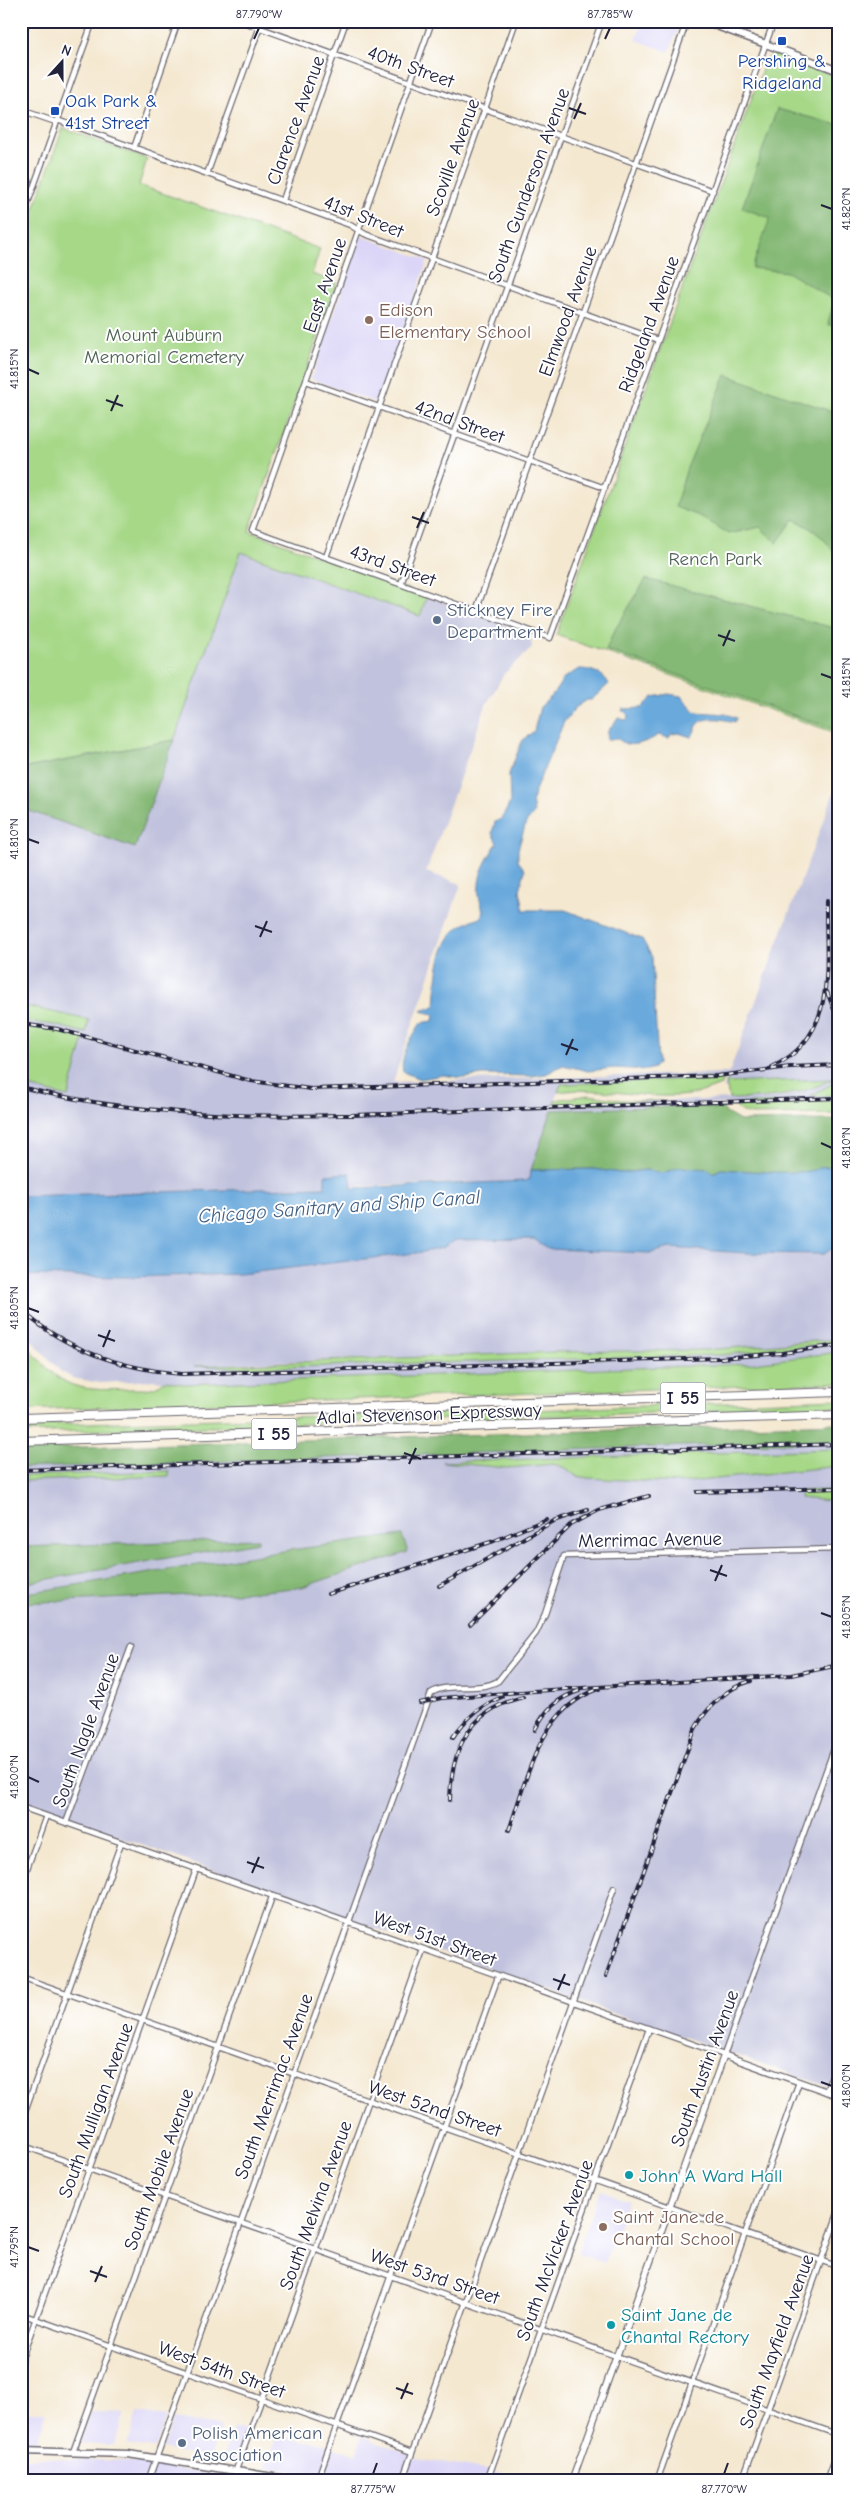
<svg xmlns="http://www.w3.org/2000/svg" width="860" height="2502" viewBox="0 0 860 2502" font-family="'Comic Neue',sans-serif">
  <style>
    .built { fill: #dbd6f7 }
    .industrial { fill: #c1c2dd; fill-rule: evenodd }
    .green { fill: #a6d887; stroke: #647d61 }
    .forest { fill: #84b874; stroke: #536d58 }
    .water { fill: #69a9dc; stroke: #46668c }
    .lines { fill: none; stroke-linecap: round; stroke-linejoin: round }
    .minor-casing { stroke: #6c676f; stroke-width: 7 }
    .tertiary-casing { stroke: #6c676f; stroke-width: 8 }
    .secondary-casing { stroke: #6c676f; stroke-width: 9 }
    .motorway-casing { stroke: #6c676f; stroke-width: 10 }
    .minor { stroke: #fff; stroke-width: 4.5 }
    .tertiary { stroke: #fff; stroke-width: 5.5 }
    .secondary { stroke: #fff; stroke-width: 6 }
    .motorway { stroke: #fff; stroke-width: 8 }
    .rail-casing { stroke: #22223b; stroke-width: 4 }
    .rail { stroke: #fff; stroke-width: 2; stroke-dasharray: 5.5; stroke-linecap: butt }
    .ticks { fill: none; stroke: #22223b; stroke-width: 2 }
    .transit-dot { fill: #1a4fb4; stroke: #fff; stroke-width: 2 }
    .education-dot { fill: #8d6e63; stroke: #fff; stroke-width: 2 }
    .service-dot { fill: #5c6f8a; stroke: #fff; stroke-width: 2 }
    .culture-dot { fill: #0f9aa8; stroke: #fff; stroke-width: 2 }
    .labels { text-anchor: middle; stroke-width: 4; stroke-linejoin: round; paint-order: stroke }
    .shield { fill: #fff; stroke: #646476; stroke-width: 1 }
    .shield-label { font-size: 18px; font-weight: bold; fill: #22223b }
    .transit-label { font-size: 19px; fill: #164399; stroke: #fff }
    .street-label { font-size: 19px; fill: #22223b; stroke: #fff }
    .education-label { font-size: 19px; fill: #785e54; stroke: #fff; text-anchor: start }
    .park-label { font-size: 19px; fill: #506256; stroke: #fff }
    .service-label { font-size: 19px; fill: #4e5e75; stroke: #fff; text-anchor: start }
    .culture-label { font-size: 19px; fill: #0d838f; stroke: #fff; text-anchor: start }
    .water-label { font-size: 20px; font-style: italic; fill: #425f83; stroke: #fff }
    .neatline { fill: none; stroke: #22223b; stroke-width: 2 }
    .ticks-label { font-size: 12px; text-anchor: middle; fill: #22223b }
  </style>
  <rect width="100%" height="100%" fill="#fff"/>
  <filter id="ink" filterUnits="userSpaceOnUse"><feTurbulence type="fractalNoise" baseFrequency=".02" numOctaves="2"/><feDisplacementMap in="SourceGraphic" scale="10" xChannelSelector="R" yChannelSelector="G"/><feConvolveMatrix kernelMatrix="1 2 1 2 8 2 1 2 1" color-interpolation-filters="sRGB"/></filter>
  <filter id="wash" filterUnits="userSpaceOnUse"><feTurbulence type="fractalNoise" baseFrequency=".0096" numOctaves="4" result="noise"/><feDisplacementMap in="SourceGraphic" scale="20" xChannelSelector="R" yChannelSelector="G"/><feGaussianBlur stdDeviation="1.12" result="paint"/><feColorMatrix in="noise" values="0 0 0 0 0 0 0 0 0 0 0 0 0 0 0 0 0 1.4 0 .05"/><feComposite in="paint" operator="in"/></filter>
  <g filter="url(#wash)">
    <rect width="100%" height="100%" fill="#f4e8d0"/>
    <path class="built" d="M643 21H681L669 52 636 40Z
      M361 236 428 260 377 403 311 379Z
      M600 2190 628 2200 605 2263 577 2254Z
      M21 2412H47L36 2444 21 2443Z
      M91 2412 125 2413 114 2445 80 2443Z
      M137 2413 166 2417 155 2448 127 2445Z
      M173 2419 221 2426 210 2458 162 2449Z
      M233 2428 246 2431 235 2462 222 2460Z
      M277 2436 326 2444 356 2455 362 2436 413 2455 412 2458 551 2481H348L266 2467Z
      M21 2458 133 2461 254 2481H21Z"/>
    <path class="industrial" d="M241 552 419 616 427 596 523 631 531 640 532 648 504 674 486 705 426 872 461 884 393 1082 729 1073 839 779V1085L829 1086 812 1096 839 1095V1100L552 1110 530 1173V1179L525 1181 21 1196V808L135 848ZM727 1078 723 1089 818 1086 796 1094 772 1098 554 1104 561 1084Z
      M534 1239 548 1249 650 1253 670 1248 747 1253 824 1254 839 1244V1339L706 1350 554 1352 242 1363 201 1366 254 1368 721 1355 839 1343V1352L747 1364 183 1384 155 1380 100 1383 73 1378 60 1371 28 1336 30 1335 21 1322V1275L125 1277 240 1274 423 1252 442 1248 456 1240Z
      M839 1441V1449L446 1462 508 1468 554 1464 566 1468 576 1476 588 1478 679 1483 839 1466V2090L619 2015 21 1802V1481L169 1476V1471L21 1476V1468Z"/>
    <path class="green" d="M21 21H32L21 52Z
      M774 54 839 77V734L556 635 766 59Z
      M63 128 147 159 139 185 320 249 312 274 337 283 249 531 427 596 420 616 241 552 174 740 21 769V245Z
      M21 1005 89 1020 86 1033 54 1025 21 1021Z
      M21 1025 56 1030 84 1038 68 1097 21 1085Z
      M723 1078 721 1085C712 1088 704 1092 695 1094 650 1102 603 1085 558 1092L561 1084Z
      M832 1079C799 1097 766 1098 729 1099L726 1083Z
      M839 1080V1095L810 1096Z
      M589 1095 621 1100 663 1101 554 1105 555 1100Z
      M839 1100V1114L751 1115 740 1111 733 1104Z
      M21 1339C61 1386 68 1392 131 1389 143 1389 155 1390 164 1381L183 1384 747 1364 839 1352V1383L21 1410Z
      M839 1339V1343L721 1355 254 1368 194 1366 554 1352 706 1350Z
      M839 1399V1407L553 1416H533L529 1413 532 1410Z
      M521 1410 524 1414 519 1417 21 1433V1425Z
      M839 1449V1466L679 1483 588 1478 576 1476 566 1468 554 1464 508 1468 442 1462Z
      M169 1471V1476L21 1481V1476Z
      M839 1490V1502L800 1498 801 1491Z"/>
    <path class="forest" d="M777 109 839 125V328L828 324 834 300 787 272 752 268 770 218 742 208Z
      M726 375 839 414V562C829 540 815 530 794 519L777 543 760 527 729 534 702 517 675 507 687 468Z
      M646 579 838 629 839 618V731L606 650 613 633Z
      M174 740 135 848 21 808V769Z
      M685 1106 722 1107 726 1113 740 1121 839 1120V1166L820 1167C809 1178 738 1170 721 1169L713 1173 708 1169 680 1167 663 1173 646 1170 621 1173 593 1169 531 1170 552 1110Z
      M839 1423V1441L21 1468V1449Z
      M402 1535 408 1552 302 1587 256 1592 21 1603V1594L290 1550Z
      M258 1539V1542L21 1584V1547Z"/>
    <path class="water" d="M579 669C590 669 604 673 609 684L591 700H587L575 708 564 722 536 788 532 800 534 813 526 823 518 849V861L525 870 520 890C522 897 522 903 524 910H565L642 939 652 957 658 1063 654 1068 647 1070 614 1068 588 1071 563 1065 546 1074 532 1076 483 1075 464 1078 443 1075 421 1079 403 1072C399 1057 413 1035 421 1023L433 1021 434 1014 421 1011 435 1006C437 982 437 947 456 930 463 923 472 921 481 918 485 909 480 904 479 895 477 873 487 860 497 843L492 833 495 822 501 819 507 809 510 802 509 774 522 741 534 731 540 707 552 696 564 678Z
      M668 694 681 696 696 712 726 714 737 718 735 722C726 720 708 715 699 723 696 726 694 734 691 737L679 733 671 734 669 738 658 735C652 740 632 748 624 743 622 742 620 740 618 739H607L608 731 618 718 625 720 628 719 627 712 622 711 623 709 642 708 653 697Z
      M839 1166V1244L824 1254 747 1253 670 1248 650 1253 548 1249 534 1239 456 1240 442 1248 423 1252 240 1274 125 1277 21 1275V1196L325 1187V1175L350 1173 352 1188 525 1181 530 1179 531 1170H535L593 1169 621 1173 646 1170 663 1173 680 1167 708 1169 713 1173 721 1169C738 1170 810 1177 820 1167Z"/>
  </g>
  <g filter="url(#ink)">
    <g class="lines">
      <g class="minor-casing">
        <path id="minor" d="M241 21 713 191
          M432 21 253 531 550 638 774 21
          M21 110 56 122
          M57 120 350 225 365 234 658 340
          M134 148 178 21
          M207 174 262 21
          M283 200 346 21
          M21 222 93 21
          M306 381 605 488
          M326 557 516 21
          M401 584 602 21
          M476 611 687 21
          M21 1807 724 2055 839 1735
          M66 1823 131 1647
          M21 1885 46 1816
          M21 1977 839 2267
          M826 2092 839 2056
          M21 2122 121 1843
          M21 2145 839 2435
          M21 2314 412 2452
          M21 2360 196 1870
          M73 2452 272 1897
          M236 2470 423 1950
          M148 2481 431 1693C451 1681 477 1693 498 1681L536 1633 545 1614 564 1556 839 1549
          M317 2481 498 1977
          M402 2481 614 1888
          M487 2481 649 2029
          M657 2481 799 2082
          M742 2481 839 2211
          M827 2481 839 2448"/>
      </g>
      <g class="tertiary-casing">
        <path id="tertiary" d="M572 2481 724 2055 839 2096"/>
      </g>
      <g class="secondary-casing">
        <path id="secondary" d="M703 21 839 71
          M21 2451 128 2454 299 2481"/>
      </g>
      <g class="motorway-casing">
        <path id="motorway" d="M21 1418 839 1392
          M21 1441 839 1415"/>
      </g>
      <use href="#minor" class="minor"/>
      <use href="#tertiary" class="tertiary"/>
      <use href="#secondary" class="secondary"/>
      <use href="#motorway" class="motorway"/>
      <g class="rail-casing">
        <path id="rail" d="M827 992 839 1022
          M21 1024 57 1029 251 1081 311 1089 717 1076 790 1067 839 1065
          M772 1067C840 1035 825 963 826 901
          M21 1087C173 1126 329 1116 484 1110 603 1105 721 1102 839 1098
          M21 1310C66 1350 123 1369 182 1374L720 1358 782 1353 839 1345
          M21 1470 839 1444
          M697 1492 839 1488
          M439 1586 554 1521 588 1510
          M328 1594 494 1541 547 1519
          M470 1625 571 1525 599 1510 649 1496
          M420 1703 441 1698 534 1691 791 1675 839 1665
          M535 1730C544 1711 559 1697 579 1691
          M453 1737C466 1718 481 1705 502 1697
          M450 1800C451 1749 469 1710 523 1697
          M509 1830C528 1777 539 1709 599 1689
          M606 1976 695 1729C707 1707 726 1688 751 1681"/>
      </g>
      <use href="#rail" class="rail"/>
    </g>
  </g>
  <path class="ticks" d="M254 39 259 28M605 39 610 28M569 108 586 114M574 119 581 103M821 205 832 209M28 369 39 374M106 400 123 406M111 411 118 395M412 517 429 523M417 528 424 512M718 635 735 641M723 646 730 630M821 674 832 678M28 839 39 843M255 926 272 932M260 937 267 921M561 1044 578 1050M566 1055 573 1039M821 1143 832 1148M28 1308 39 1312M98 1335 115 1341M103 1347 110 1330M404 1453 421 1459M409 1464 416 1448M710 1570 727 1576M715 1581 722 1565M821 1613 832 1617M28 1777 39 1782M247 1862 264 1868M252 1873 259 1857M553 1979 570 1985M558 1990 565 1974M821 2082 832 2086M28 2247 39 2251M90 2271 107 2277M95 2282 102 2266M396 2388 413 2394M401 2399 408 2383M373 2474 377 2463M724 2474 728 2463"/>
  <g class="transit-dot">
    <rect x="777" y="36" width="10" height="10" rx="2.5"/>
    <rect x="50" y="106" width="10" height="10" rx="2.5"/>
  </g>
  <g class="education-dot">
    <circle cx="369" cy="320" r="5"/>
    <circle cx="603" cy="2227" r="5"/>
  </g>
  <g class="service-dot">
    <circle cx="437" cy="620" r="5"/>
    <circle cx="182" cy="2443" r="5"/>
  </g>
  <g class="culture-dot">
    <circle cx="629" cy="2175" r="5"/>
    <circle cx="611" cy="2325" r="5"/>
  </g>
  <g class="labels">
    <g class="shield">
      <rect x="660.5" y="1382.5" width="45" height="31" rx="4"/>
      <rect x="251.5" y="1418.5" width="45" height="31" rx="4"/>
    </g>
    <g class="shield-label">
      <text x="683" y="1404">I 55</text>
      <text x="274" y="1440">I 55</text>
    </g>
    <g class="transit-label">
      <text x="782" y="67">Pershing &amp;<tspan x="782" dy="22">Ridgeland</tspan></text>
      <text x="65" y="107" text-anchor="start">Oak Park &amp;<tspan x="65" dy="22">41st Street</tspan></text>
    </g>
    <g class="street-label">
      <text transform="translate(411 66) rotate(20)" y="7">40th Street</text>
      <text transform="translate(295 120) rotate(-70)" y="7">Clarence Avenue</text>
      <text transform="translate(452 157) rotate(-70)" y="7">Scoville Avenue</text>
      <text transform="translate(528 185) rotate(-70)" y="7">South Gunderson Avenue</text>
      <text transform="translate(364 216) rotate(22)" y="7">41st Street</text>
      <text transform="translate(324 285) rotate(-71)" y="7">East Avenue</text>
      <text transform="translate(567 311) rotate(-70)" y="7">Elmwood Avenue</text>
      <text transform="translate(648 324) rotate(-70)" y="7">Ridgeland Avenue</text>
      <text transform="translate(460 421) rotate(20)" y="7">42nd Street</text>
      <text transform="translate(393 565) rotate(20)" y="7">43rd Street</text>
      <text transform="translate(429 1413) rotate(-2)" y="7">Adlai Stevenson Expressway</text>
      <text transform="translate(650 1539) rotate(-1)" y="7">Merrimac Avenue</text>
      <text transform="translate(85 1730) rotate(-70)" y="7">South Nagle Avenue</text>
      <text transform="translate(435 1938) rotate(20)" y="7">West 51st Street</text>
      <text transform="translate(704 2068) rotate(-70)" y="7">South Austin Avenue</text>
      <text transform="translate(273 2086) rotate(-70)" y="7">South Merrimac Avenue</text>
      <text transform="translate(435 2108) rotate(19)" y="7">West 52nd Street</text>
      <text transform="translate(95 2110) rotate(-70)" y="7">South Mulligan Avenue</text>
      <text transform="translate(158 2169) rotate(-70)" y="7">South Mobile Avenue</text>
      <text transform="translate(315 2205) rotate(-70)" y="7">South Melvina Avenue</text>
      <text transform="translate(554 2250) rotate(-70)" y="7">South McVicker Avenue</text>
      <text transform="translate(435 2276) rotate(19)" y="7">West 53rd Street</text>
      <text transform="translate(776 2341) rotate(-70)" y="7">South Mayfield Avenue</text>
      <text transform="translate(222 2369) rotate(20)" y="7">West 54th Street</text>
    </g>
    <g class="education-label">
      <text x="379" y="316">Edison<tspan x="379" dy="22">Elementary School</tspan></text>
      <text x="613" y="2223">Saint Jane de<tspan x="613" dy="22">Chantal School</tspan></text>
    </g>
    <g class="park-label">
      <text x="164" y="341">Mount Auburn<tspan x="164" dy="22">Memorial Cemetery</tspan></text>
      <text x="715" y="565">Rench Park</text>
    </g>
    <g class="service-label">
      <text x="447" y="616">Stickney Fire<tspan x="447" dy="22">Department</tspan></text>
      <text x="192" y="2439">Polish American<tspan x="192" dy="22">Association</tspan></text>
    </g>
    <g class="culture-label">
      <text x="639" y="2182">John A Ward Hall</text>
      <text x="621" y="2321">Saint Jane de<tspan x="621" dy="22">Chantal Rectory</tspan></text>
    </g>
    <g class="water-label">
      <text transform="translate(339 1206) rotate(-4)" y="7">Chicago Sanitary and Ship Canal</text>
    </g>
  </g>
  <rect width="860" height="2502" fill="none" stroke="#fff" stroke-width="55"/>
  <g transform="translate(62 62) rotate(21)" stroke="#ffffff" stroke-width="4" paint-order="stroke">
  <path d="M0-4L9 19L0 12L-9 19Z" fill="#22223b"/>
  <text y="-8" font-size="14" font-weight="bold" text-anchor="middle" fill="#22223b">N</text>
  </g>
  <rect x="28" y="28" width="804" height="2446" class="neatline"/>
  <g class="ticks-label">
    <text x="259" y="18">87.790°W</text>
    <text x="610" y="18">87.785°W</text>
    <text transform="translate(846 209) rotate(-90)" y="4">41.820°N</text>
    <text transform="translate(14 369) rotate(-90)" y="4">41.815°N</text>
    <text transform="translate(846 678) rotate(-90)" y="4">41.815°N</text>
    <text transform="translate(14 839) rotate(-90)" y="4">41.810°N</text>
    <text transform="translate(846 1148) rotate(-90)" y="4">41.810°N</text>
    <text transform="translate(14 1308) rotate(-90)" y="4">41.805°N</text>
    <text transform="translate(846 1617) rotate(-90)" y="4">41.805°N</text>
    <text transform="translate(14 1777) rotate(-90)" y="4">41.800°N</text>
    <text transform="translate(846 2086) rotate(-90)" y="4">41.800°N</text>
    <text transform="translate(14 2247) rotate(-90)" y="4">41.795°N</text>
    <text x="373" y="2493">87.775°W</text>
    <text x="724" y="2493">87.770°W</text>
  </g>
</svg>
